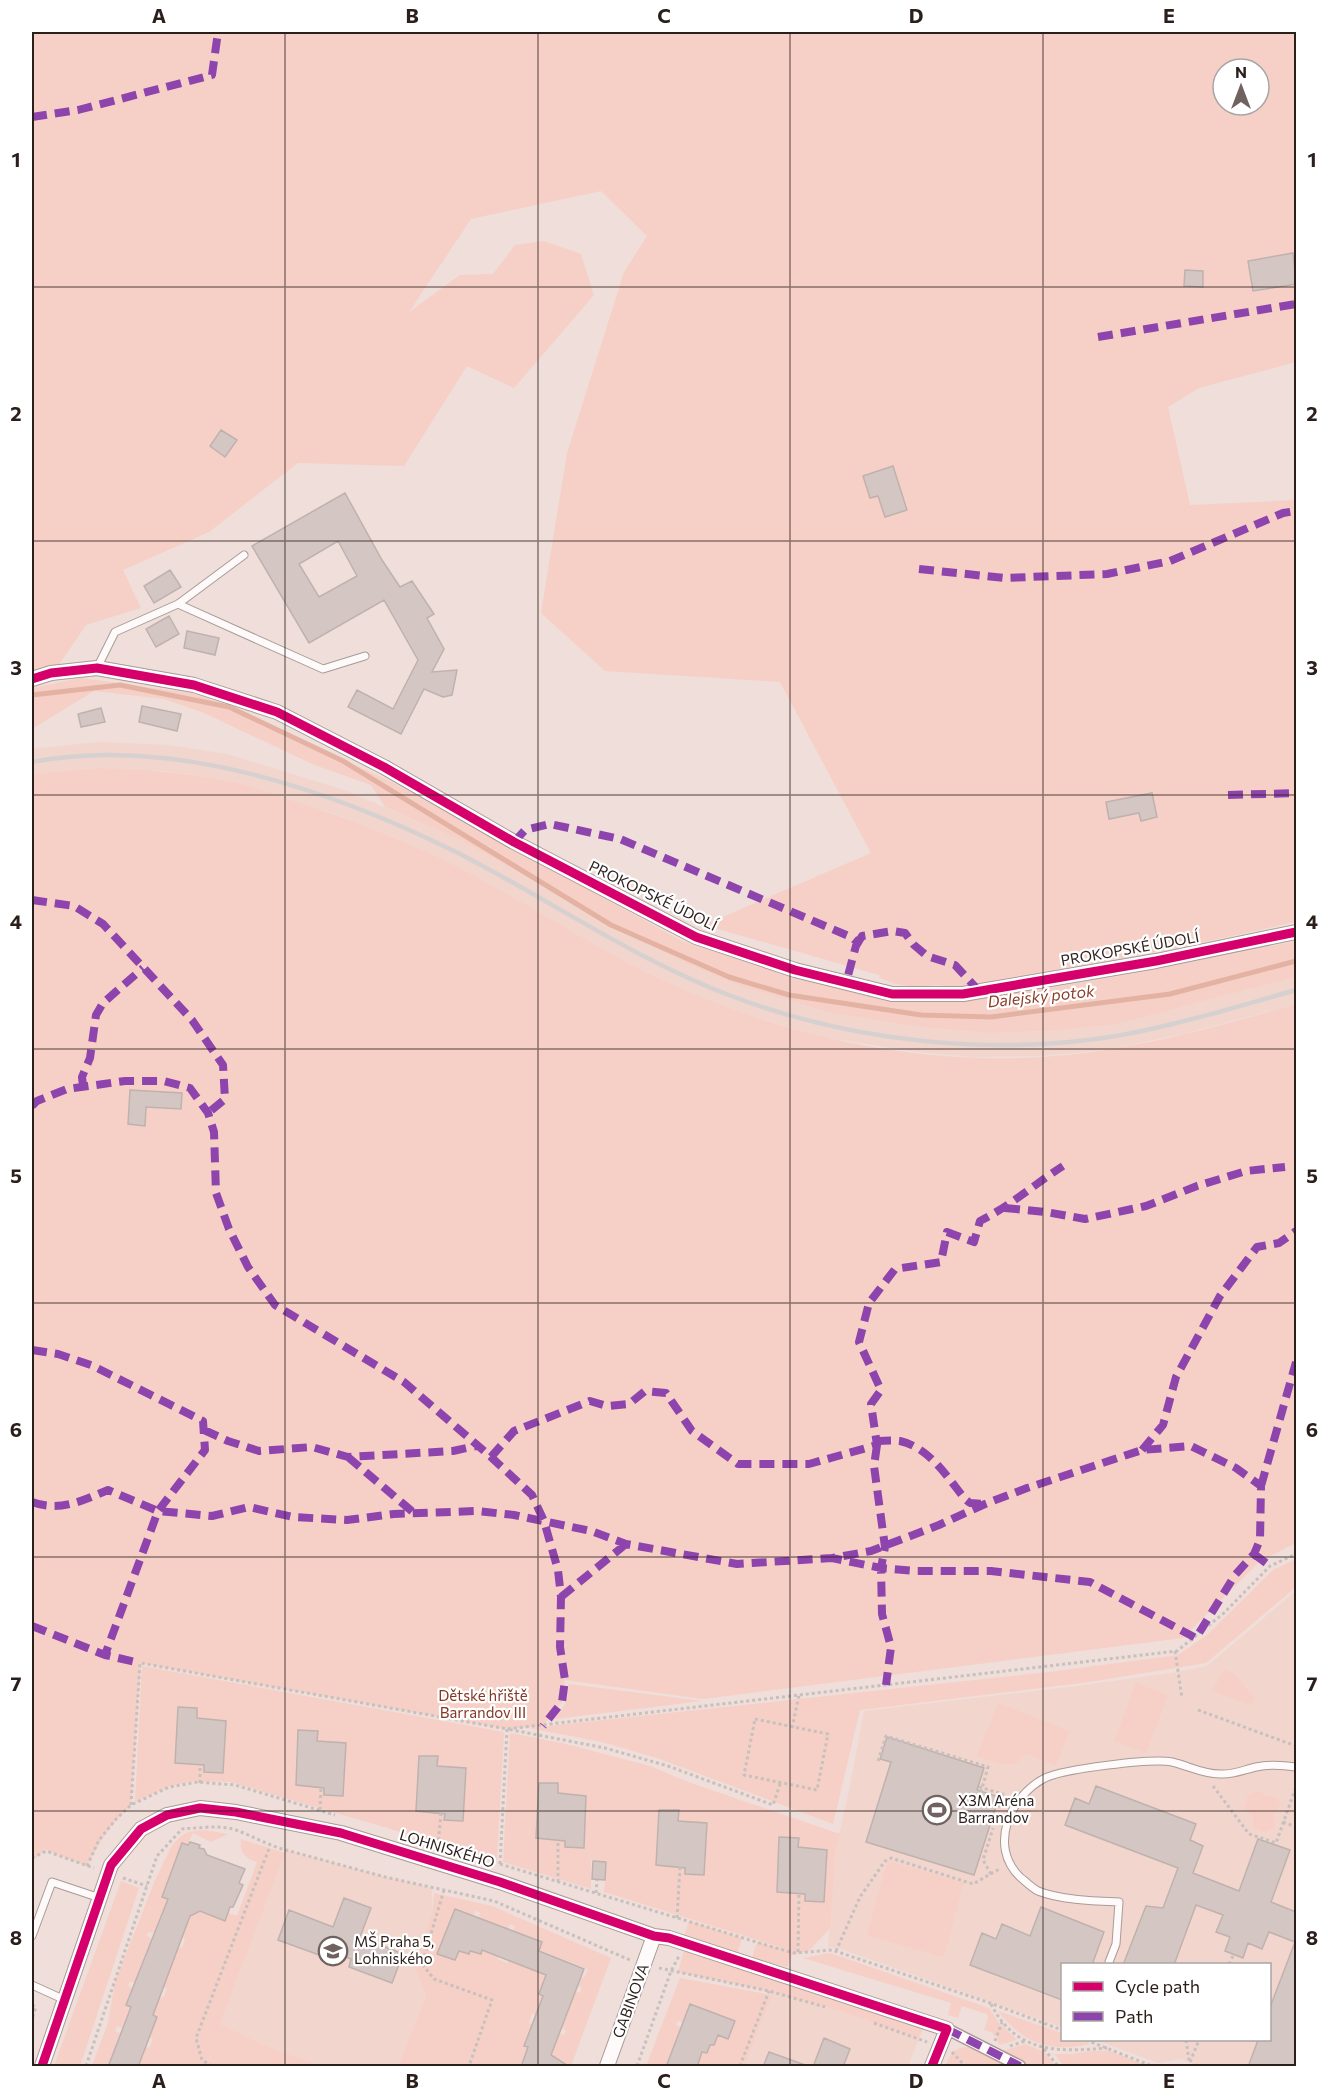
<svg xmlns="http://www.w3.org/2000/svg" width="1328" height="2098" viewBox="0 0 1328 2098" font-family="Commissioner,sans-serif">
  <style>
    .built { fill: #f2d5cc }
    .green { fill: #f6d0c6; fill-rule: evenodd }
    .lines { fill: none; stroke-linecap: round; stroke-linejoin: round }
    .stream { stroke: #e3b2a3; stroke-width: 5 }
    .building { fill: #d4c7c3; stroke: #bfb2ae; stroke-width: 1.5; fill-rule: evenodd }
    .service-casing { stroke: #a89b98; stroke-width: 9 }
    .pedestrian-casing { stroke: #a89b98; stroke-width: 13 }
    .minor-casing { stroke: #a89b98; stroke-width: 16 }
    .path { stroke: #c6c1bf; stroke-width: 3; stroke-dasharray: 3 3; stroke-linecap: butt }
    .service { stroke: #fdfaf9; stroke-width: 7 }
    .pedestrian { stroke: #fdfaf9; stroke-width: 10 }
    .minor { stroke: #fdfaf9; stroke-width: 14 }
    .rail { stroke: #d6d1d0; stroke-width: 4.5 }
    .quiet { stroke: #8e44ad; stroke-width: 8; stroke-dasharray: 15 8; stroke-linecap: butt }
    .cycleway-casing { stroke: #fff; stroke-width: 13 }
    .cycleway { stroke: #d6006c; stroke-width: 9 }
    .grid { fill: none; stroke: #2b1f1c; stroke-width: 1.5; stroke-opacity: 0.55 }
    .labels { text-anchor: middle; stroke-width: 4.5; stroke-linejoin: round; paint-order: stroke }
    .street-label { font-size: 15px; fill: #2b1f1c; stroke: #fff }
    .park-label { font-size: 15px; fill: #843823; stroke: #fff }
    .poi-label { font-size: 15px; fill: #2b1f1c; stroke: #fff; text-anchor: start }
    .water-label { font-size: 16px; font-style: italic; fill: #893c26; stroke: #fff }
    .neatline { fill: none; stroke: #2b1f1c; stroke-width: 2 }
    .grid-label { font-size: 20px; text-anchor: middle; font-weight: bold; fill: #2b1f1c }
  </style>
  <rect width="100%" height="100%" fill="#efded9"/>
  <path class="built" d="M98 742 167 745 227 754 344 790 463 841 627 934 687 964 738 985 827 1012 920 1027 991 1033 1047 1031 1113 1025 1296 977V1004L1187 1033 1105 1050 1041 1056 973 1057 918 1052 821 1037 729 1009 677 987 615 956 451 864 396 838 335 814 222 779 165 771 98 768 32 774V749Z
    M1296 1591V2066H1200L1180 2059 1158 2063 1097 2040H1270V1964H1062V2027L838 1948 828 1947 836 1848 850 1786 864 1711 1070 1687 1178 1672 1207 1666Z
    M286 1850 385 1877 432 1888V1914L413 1964 426 1994 398 2066H321L269 2047 220 2024Z
    M769 1991 844 2012 919 2039 908 2066H745L772 1995Z"/>
  <path class="green" d="M32 32H1296V271L1293 253 1248 261 1253 291 1296 284V362L1199 388 1168 407 1190 505 1296 500V922L1171 949 955 987 935 985 922 988 896 984 880 978 879 975 704 925 871 853 780 682 605 671 541 613 567 453 624 272 647 236 601 191 471 219 409 312 460 275 493 274 515 245 544 241 581 254 594 295 514 388 467 366 404 466 298 463 209 532 123 570 141 608 86 625 58 666 32 672ZM1223 69H1259V105H1223ZM1185 270 1203 271 1202 287 1184 286ZM221 430 236 440 225 456 210 446ZM893 467 907 510 885 516 878 496 870 498 863 476ZM1152 793 1157 817 1141 821 1139 813 1110 819 1106 803Z
    M81 678 198 694 390 781 684 942 794 976 888 1001 981 999 1132 974 1296 941V977L1113 1025 1047 1031 991 1033 920 1027 827 1012 738 985 687 964 627 934 463 841 385 807 371 785 312 764 204 713 164 699 94 691 32 729V688Z
    M98 768C138 769 178 772 218 779 242 783 267 792 291 800 345 817 399 838 450 863 527 902 599 952 678 987 809 1046 962 1073 1105 1050 1170 1040 1234 1022 1296 1004V1543L1260 1561 1183 1638 703 1699 565 1680 562 1702 543 1726 507 1729 141 1663 131 1805C111 1823 99 1842 87 1866L43 1849V1852L32 1860V774ZM147 1091 145 1125 128 1124Z
    M1296 1559V1587L1206 1663 1089 1682 860 1710 833 1824 660 1759 602 1742 529 1728 1049 1672 1178 1655 1207 1635 1273 1570Z
    M142 1666 504 1732 497 1860 230 1782 194 1781 170 1786 135 1802ZM178 1707 197 1718 225 1721 223 1773 204 1772V1765L175 1763ZM298 1731H317V1741L346 1743 343 1796 324 1795V1788L296 1785ZM419 1756H438L437 1766 466 1769 463 1821 445 1820V1814L416 1811Z
    M1224 1669 1235 1675 1255 1698 1251 1705 1212 1691Z
    M1136 1683 1168 1695 1146 1753 1114 1741Z
    M569 1684 702 1701 555 1719 565 1704Z
    M998 1703 1070 1731 1056 1765 1026 1754 1016 1764 998 1763 977 1756Z
    M510 1733 562 1743 650 1766 688 1782 840 1834 836 1848 830 1928 809 1951 792 1955 787 1967 752 1958 757 1942 796 1952 604 1892 607 1861 591 1860V1889L503 1862ZM539 1783H558V1793L586 1796 584 1848 565 1847V1841L536 1838ZM660 1810 678 1811V1821L707 1823 704 1875 685 1874V1867L656 1865ZM780 1837 798 1838V1847L827 1850 824 1902 805 1901V1894L777 1892Z
    M1256 1791 1263 1793 1266 1796H1273L1279 1800 1280 1806 1273 1815 1275 1825C1269 1833 1264 1833 1255 1829L1252 1821 1254 1816 1248 1813 1244 1808 1248 1795Z
    M204 1830 228 1834 211 1842 193 1833 188 1843H182L162 1896 168 1899 154 1933 148 1932 147 1936 152 1938 135 1983 130 1981 128 1986 133 1988 131 2006 122 2028 117 2026 115 2031 120 2033 108 2066H92L108 2023 115 1982 156 1878 172 1845 181 1836 188 1832Z
    M241 1839 285 1853 220 2024 269 2047 321 2066H139L146 2047 149 2048 153 2039 149 2037 157 2017 153 2015 160 1997 163 1998 167 1989 163 1987 178 1947 182 1948 185 1939 182 1937 191 1915 200 1911 225 1920 228 1913 237 1916 257 1862C245 1859 239 1851 241 1839Z
    M887 1861 964 1882 944 1957 867 1936Z
    M121 1881 139 1888 80 2066H54Z
    M434 1893 492 1906 611 1958 571 2066H551L555 2057 551 2055 559 2033 564 2035 566 2030 561 2028 575 1991 580 1993 582 1988 577 1986 581 1977 584 1978 588 1969 539 1950 542 1942 513 1931 515 1926 510 1924 508 1929 479 1918 480 1912 475 1911 473 1916 455 1909 438 1953 455 1960 459 1950H482L499 1956 498 1959 507 1963 509 1959 547 1974 539 1993 543 1995 536 2015 532 2013 529 2023 532 2024 524 2045 528 2047 521 2066H398L426 1995 413 1964 432 1914Z
    M689 1921 742 1938 736 1959 925 2023 919 2039 843 2012 769 1991 678 1972 686 1944 682 1942Z
    M830 1953 989 2008 999 2023 1017 2040 999 2045 997 2037 993 2035V2033L984 2030 988 2018 987 2014 962 2006 958 2018 948 2015 951 2003 803 1958Z
    M680 1978 772 1995 745 2066H696L702 2051 718 2035 728 2038 735 2021 690 2004 683 2022 678 2021 676 2025 681 2027 666 2066H646Z
    M998 2011 1062 2033V2040H1079L1090 2044C1050 2053 1022 2043 998 2011Z
    M1025 2044 1044 2052 1056 2066H1025L999 2052Z
    M969 2047 977 2050 1008 2066H945L952 2052 960 2048Z
    M1091 2051H1110L1143 2064 1142 2066H1064L1054 2054H1072Z"/>
  <g class="lines">
    <path class="stream" d="M32 695 120 685 229 707 343 761 611 925 729 977 789 995 921 1015 991 1017 1170 994 1296 961"/>
  </g>
  <path class="building" d="M1293 253 1296 284 1253 291 1248 261Z
    M1185 270 1203 271V287L1184 286Z
    M221 430 237 440 225 457 210 446Z
    M893 466 907 510 885 517 878 496 870 498 863 476Z
    M345 493 382 560 400 587 412 581 434 614 427 618 444 649 432 672 457 670 452 695 443 697 424 689 401 734 348 707 357 690 393 709 418 660 384 600 309 643 252 546ZM338 541 357 576 319 597 299 564Z
    M170 570 181 587 154 603 144 586Z
    M169 616 179 634 156 647 146 629Z
    M187 631 219 638 215 655 184 648Z
    M142 706 181 714 177 731 139 722Z
    M101 708 105 722 81 727 78 714Z
    M1152 793 1157 817 1141 821 1139 813 1109 819 1106 802Z
    M130 1090 182 1093 181 1109 146 1107 145 1126 128 1124Z
    M178 1707 197 1708V1718L226 1721 223 1773 204 1772V1765L175 1763Z
    M298 1730 318 1731 317 1741 346 1743 343 1796 324 1795V1788L296 1785Z
    M887 1737 984 1768 977 1790 999 1797 974 1875 866 1842 891 1762 880 1759Z
    M419 1756H438L437 1766 466 1768 463 1821 444 1820 445 1814 416 1811Z
    M539 1783H558V1793L586 1796 584 1848 565 1847V1841L536 1838Z
    M1096 1786 1196 1824 1190 1840 1203 1846 1193 1873 1239 1891 1258 1839 1290 1850 1271 1902 1296 1912V2067H1248L1258 2040H1269V2010L1295 1942 1269 1932 1262 1949 1248 1943 1243 1958 1225 1951 1230 1937 1216 1932 1223 1915 1196 1905 1174 1965H1123L1146 1906 1163 1908 1178 1868 1065 1825 1075 1798 1089 1804Z
    M659 1810H679L678 1821 707 1823 704 1875 685 1874V1868L656 1865Z
    M779 1837 799 1838 798 1847 827 1850 824 1902 805 1901V1894L777 1892Z
    M190 1842 200 1845 199 1848 204 1849 207 1855 245 1869 239 1883 243 1885 233 1907H230L225 1921 200 1911 190 1916 153 2015 157 2017 138 2067H108L131 2007 126 2005 168 1899 162 1897 182 1843 188 1845Z
    M593 1861 606 1862 605 1880 592 1879Z
    M344 1898 371 1908 360 1937 403 1954 392 1983 349 1967 351 1959 325 1949 322 1956 278 1940 289 1910 333 1927Z
    M1041 1907 1104 1932 1092 1965H1062V2000L970 1965 982 1933 996 1939 1002 1924 1030 1936Z
    M455 1909 542 1942 539 1951 584 1969 551 2055 570 2067H521L528 2047 524 2046 543 1996 539 1994 546 1975 482 1950 481 1954 470 1951 469 1954 459 1951 455 1960 437 1954Z
    M690 2004 735 2021 728 2039 718 2035 714 2045H710L707 2053 702 2052 697 2067H666Z
    M824 2038 850 2049 843 2067H813Z
    M769 2052 805 2065 804 2067H763Z"/>
  <g class="lines">
    <g class="service-casing">
      <path id="service" d="M178 604 323 669 365 656
        M97 668 115 632 178 604 244 555
        M32 1936 52 1882 100 1898
        M1109 1962 1116 1944 1119 1902C1096 1901 1060 1900 1038 1891 1032 1888 1025 1881 1020 1877 988 1846 1010 1796 1045 1778 1064 1769 1151 1758 1172 1762 1189 1766 1202 1774 1220 1774 1233 1775 1243 1770 1256 1767 1269 1764 1283 1765 1296 1767
        M32 1985 65 2000"/>
    </g>
    <g class="pedestrian-casing">
      <path id="pedestrian" d="M947 2029 1020 2066"/>
    </g>
    <g class="minor-casing">
      <path id="minor" d="M32 679 51 673 97 668 194 685 277 712 384 767 514 842 696 937 795 970 892 994H963L1156 961 1296 932
        M42 2066 111 1865 141 1829 167 1815 200 1808 236 1812 341 1833 500 1882 654 1936 669 1938 947 2029 932 2066
        M607 2066 654 1936"/>
    </g>
    <path class="path" d="M1175 1651 1182 1698
      M1198 1710 1296 1746
      M755 1719 828 1734 817 1790 744 1775Z
      M792 1728 799 1695
      M878 1761 886 1736 988 1767 981 1792
      M200 1783V1765
      M1213 1786 1249 1834 1276 1843 1296 1787
      M979 1787 1003 1794 998 1810
      M131 1805 140 1663 507 1729 1177 1651 1224 1613 1270 1566 1296 1554
      M320 1810 321 1788
      M1283 1822 1296 1827
      M438 1846 441 1813
      M32 1858 46 1851 94 1868
      M500 1864 776 1948 795 1953 832 1950 990 2003 1062 2030
      M500 1864 507 1729 605 1748 668 1766 773 1805 781 1781
      M87 1866 99 1840 116 1819 131 1805 169 1787 198 1782 235 1785 335 1815
      M991 1874 983 1860 993 1828
      M123 1878 147 1886
      M558 1882V1840
      M444 1890 422 1964 434 1979 492 2000 469 2066
      M596 1893 597 1880
      M677 1918 680 1867
      M836 1951 860 1897 885 1861 891 1858 973 1884 1001 1868
      M798 1952 799 1894
      M1229 1964 1234 1954
      M659 1968 769 1991 825 2007
      M991 2004C1016 2054 1059 2052 1107 2048
      M32 2005 36 2007 32 2019
      M874 2023 927 2042
      M1086 2040 1152 2066
      M1186 2040 1189 2060
      M995 2041 1002 2022
      M1010 2046 1025 2041
      M1044 2049 1058 2066
      M952 2052 965 2066
      M1190 2062 1199 2040
      M86 2066 157 1856 182 1829C198 1828 217 1825 233 1829 251 1835 267 1845 286 1850L385 1877 494 1901 630 1960
      M212 2066 202 2060 196 2038 270 1846
      M637 2066 671 1971 679 1956
      M740 2066 769 1991"/>
    <use href="#service" class="service"/>
    <use href="#pedestrian" class="pedestrian"/>
    <use href="#minor" class="minor"/>
    <path class="rail" d="M32 762C172 735 331 790 456 852 549 899 635 960 734 997 853 1042 996 1057 1122 1035 1181 1024 1239 1006 1296 990"/>
    <path class="quiet" d="M32 117 78 110 212 75 218 32
      M1098 337 1296 304
      M919 569 1004 578 1107 574 1170 561 1283 513 1296 511
      M1228 795 1296 793
      M514 842 525 830 550 824 620 839 851 937 857 942 846 983
      M32 900 74 906 103 924 192 1020 223 1065 225 1099 208 1113
      M856 946 862 936 893 931 905 933 914 945 927 956 955 965 979 991
      M83 1086 82 1077 90 1058 96 1015 103 1003 143 968
      M32 1106 37 1101 67 1089 125 1081H164L190 1088 208 1113 214 1132 216 1193 229 1229 248 1267 275 1305 404 1382 491 1457 532 1495 544 1521 558 1570 561 1597 560 1647 565 1680 562 1702 543 1726
      M1005 1208 1046 1212 1085 1219 1146 1206 1197 1186 1246 1171 1285 1167
      M32 1350 58 1354 91 1365 203 1421 205 1450 158 1511 105 1655
      M204 1430 228 1441 259 1451 312 1447 348 1457 453 1451 476 1446
      M876 1441C884 1441 892 1440 900 1441 930 1448 947 1477 965 1499L970 1503 983 1504
      M877 1445 874 1466 885 1547 881 1568 882 1614 891 1647 886 1685
      M1142 1450 1163 1425 1176 1377 1220 1296 1257 1247 1279 1243 1296 1231
      M348 1457 414 1513
      M491 1457 514 1431 590 1401 607 1406 629 1404 645 1391 666 1393 692 1431 738 1464H809L877 1445 871 1404 881 1390 859 1342 869 1303 895 1269 941 1262 947 1232 974 1242 980 1221C1010 1206 1035 1184 1063 1166
      M1261 1486 1296 1362
      M32 1502C59 1512 82 1501 108 1490L158 1511 212 1516 249 1507 293 1517 347 1520 394 1514 477 1511 514 1515 591 1531 626 1544 737 1564 832 1558 871 1551 939 1525 985 1504 1027 1488 1142 1450 1191 1446 1236 1468 1261 1486 1260 1540 1254 1554 1235 1575 1196 1638 1090 1582 991 1571H917L881 1568 832 1558
      M1254 1554 1270 1566
      M561 1597 626 1544
      M32 1626 105 1655 140 1663
      M947 2029 1020 2066"/>
    <g class="cycleway-casing">
      <path id="cycleway" d="M32 679 51 673 97 668 194 685 277 712 384 767 514 842 696 937 795 970 892 994H963L1156 961 1296 932
        M42 2066 111 1865 141 1829 167 1815 200 1808 236 1812 341 1833 500 1882 654 1936 669 1938 947 2029 932 2066"/>
    </g>
    <use href="#cycleway" class="cycleway"/>
  </g>
  <path class="grid" d="M285 32V2066M538 32V2066M790 32V2066M1043 32V2066M32 287H1296M32 541H1296M32 795H1296M32 1049H1296M32 1303H1296M32 1557H1296M32 1811H1296"/>
  <defs>
    <g id="stadium-ring" transform="scale(1.5)"><circle r="9.5" fill="#fff" stroke="#70625e" stroke-width="1.5"/><path d="M0-5a6.5 5 0 1 0 0 10a6.5 5 0 1 0 0-10ZM-3.5-1.8h7v3.6h-7Z" fill="#70625e"/></g>
    <g id="school-ring" transform="scale(1.5)"><circle r="9.5" fill="#fff" stroke="#70625e" stroke-width="1.5"/><path d="M0-5L7-2L0 1L-7-2ZM-4 1L0 2.5L4 1V4Q0 6-4 4Z" fill="#70625e"/></g>
  </defs>
  <g fill-rule="evenodd">
    <use href="#stadium-ring" x="937" y="1810"/>
    <use href="#school-ring" x="333" y="1951"/>
  </g>
  <g class="labels">
    <g class="street-label">
      <text transform="translate(653 896) rotate(26)" y="5">PROKOPSKÉ ÚDOLÍ</text>
      <text transform="translate(1130 949) rotate(-10)" y="5">PROKOPSKÉ ÚDOLÍ</text>
      <text transform="translate(447 1849) rotate(17)" y="5">LOHNISKÉHO</text>
      <text transform="translate(631 2001) rotate(-70)" y="5">GABINOVA</text>
    </g>
    <g class="park-label">
      <text x="483" y="1701">Dětské hřiště<tspan x="483" dy="17">Barrandov III</tspan></text>
    </g>
    <g class="poi-label">
      <text x="958" y="1806">X3M Aréna<tspan x="958" dy="17">Barrandov</tspan></text>
      <text x="354" y="1947">MŠ Praha 5,<tspan x="354" dy="17">Lohniského</tspan></text>
    </g>
    <g class="water-label">
      <text transform="translate(1041 996) rotate(-6)" y="6">Dalejský potok</text>
    </g>
  </g>
  <rect width="1328" height="2098" fill="none" stroke="#ffffff" stroke-width="66"/>
  <rect x="1061" y="1963" width="210" height="78" fill="#ffffff" stroke="#aaa5a4" stroke-width="1.5"/>
  <rect x="1073" y="1982" width="30" height="9" fill="#d6006c" stroke="#aaa5a4" stroke-width="1.5"/>
  <text x="1115" y="1993" font-size="18" fill="#2b1f1c">Cycle path</text>
  <rect x="1073" y="2012" width="30" height="9" fill="#8e44ad" stroke="#aaa5a4" stroke-width="1.5"/>
  <text x="1115" y="2023" font-size="18" fill="#2b1f1c">Path</text>
  <g transform="translate(1241 87)"><circle r="28" fill="#ffffff" stroke="#aaa5a4" stroke-width="1.5"/>
  <path d="M0-4.5L10 22L0 15L-10 22Z" fill="#70625e"/>
  <text y="-9" font-size="16" font-weight="bold" text-anchor="middle" fill="#2b1f1c">N</text>
  </g>
  <rect x="33" y="33" width="1262" height="2032" class="neatline"/>
  <g class="grid-label">
    <text x="159" y="23">A</text>
    <text x="412" y="23">B</text>
    <text x="664" y="23">C</text>
    <text x="916" y="23">D</text>
    <text x="1169" y="23">E</text>
    <text x="16" y="167">1</text>
    <text x="1312" y="167">1</text>
    <text x="16" y="421">2</text>
    <text x="1312" y="421">2</text>
    <text x="16" y="675">3</text>
    <text x="1312" y="675">3</text>
    <text x="16" y="929">4</text>
    <text x="1312" y="929">4</text>
    <text x="16" y="1183">5</text>
    <text x="1312" y="1183">5</text>
    <text x="16" y="1437">6</text>
    <text x="1312" y="1437">6</text>
    <text x="16" y="1691">7</text>
    <text x="1312" y="1691">7</text>
    <text x="16" y="1945">8</text>
    <text x="1312" y="1945">8</text>
    <text x="159" y="2088">A</text>
    <text x="412" y="2088">B</text>
    <text x="664" y="2088">C</text>
    <text x="916" y="2088">D</text>
    <text x="1169" y="2088">E</text>
  </g>
</svg>
